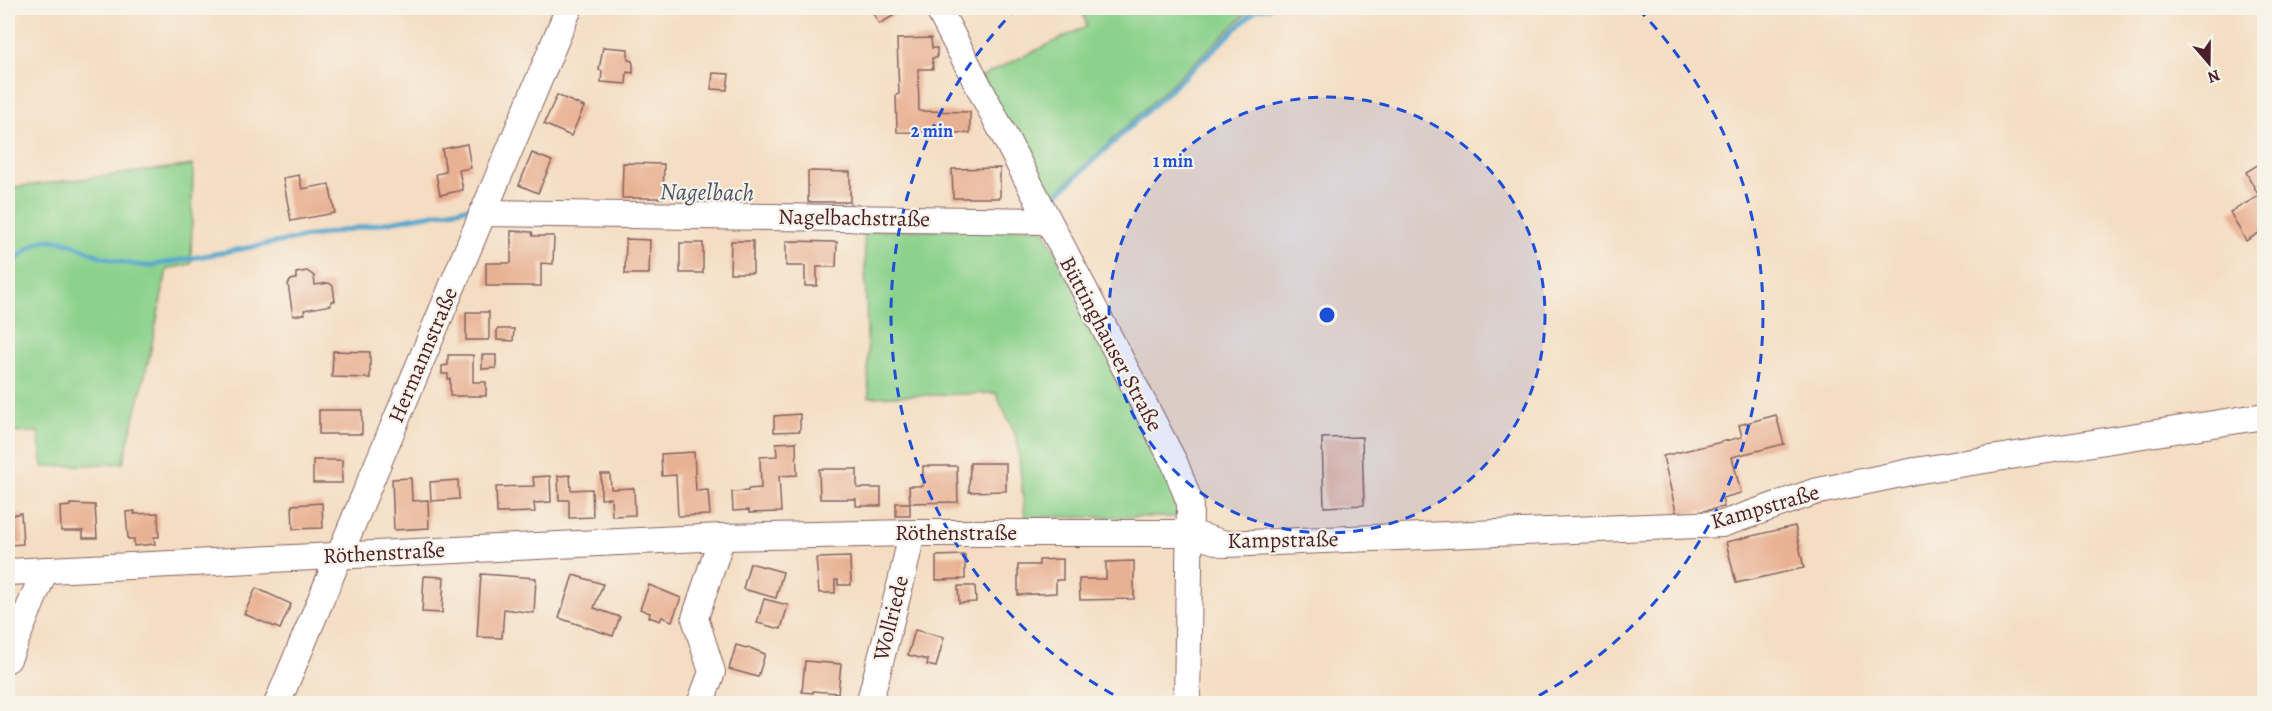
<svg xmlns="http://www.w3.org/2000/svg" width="2272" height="711" font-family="Alegreya,serif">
<rect width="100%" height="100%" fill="#f7f3e8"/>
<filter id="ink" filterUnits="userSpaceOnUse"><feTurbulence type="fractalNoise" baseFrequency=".0167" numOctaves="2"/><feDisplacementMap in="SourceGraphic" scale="12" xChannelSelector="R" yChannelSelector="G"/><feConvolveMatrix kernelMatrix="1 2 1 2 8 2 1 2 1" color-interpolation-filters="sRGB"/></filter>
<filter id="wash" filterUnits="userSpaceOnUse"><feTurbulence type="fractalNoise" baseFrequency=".008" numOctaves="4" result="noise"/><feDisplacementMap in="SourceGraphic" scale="24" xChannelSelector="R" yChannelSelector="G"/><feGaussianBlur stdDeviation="1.35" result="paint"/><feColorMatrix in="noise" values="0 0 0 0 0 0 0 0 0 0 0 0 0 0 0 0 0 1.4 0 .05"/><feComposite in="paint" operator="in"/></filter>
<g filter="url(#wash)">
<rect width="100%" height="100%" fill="#f4ddc2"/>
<g fill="#8cd28c" stroke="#6b785c" stroke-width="1.5">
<path d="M 1081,8 L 1252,8 L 1047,201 L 982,76 L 1087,26 Z"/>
<path d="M 193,165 L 191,264 L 167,269 L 150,354 L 123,463 L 43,467 L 38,432 L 8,433 L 8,188 Z"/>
<path d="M 1043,228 L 1180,488 L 1183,514 L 1174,517 L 1025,517 L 1017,439 L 996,393 L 869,397 L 864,231 Z"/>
</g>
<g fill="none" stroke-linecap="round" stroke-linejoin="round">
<g stroke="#4fa4cb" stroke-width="5">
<path d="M 1050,203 L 1049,202 L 1257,9 L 1269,8"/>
<path d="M 8,268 C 17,259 28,247 40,242 C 62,234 83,251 103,257 C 118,262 132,265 148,266 L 472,207"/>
</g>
</g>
<g id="blocks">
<g fill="#e9b193">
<path d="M 870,8 L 907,8 L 879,24 Z"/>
<path d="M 931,38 L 932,48 L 937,48 L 937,58 L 932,58 L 933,69 L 918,69 L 919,111 L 970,112 L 970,133 L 897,132 L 896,95 L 899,94 L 897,39 Z"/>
<path d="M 603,47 L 628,49 L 628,60 L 632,61 L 633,64 L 633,73 L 627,72 L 626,84 L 601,82 L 602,71 L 599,70 Z"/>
<path d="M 713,73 L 729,74 L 727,90 L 711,89 Z"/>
<path d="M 557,95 L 584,107 L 571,136 L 544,124 Z"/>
<path d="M 467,144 L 471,168 L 459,170 L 463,190 L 440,195 L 436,174 L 446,172 L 442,149 Z"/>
<path d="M 532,153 L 552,161 L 538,193 L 519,185 Z"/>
<path d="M 2264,161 L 2264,230 L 2246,241 L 2230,212 L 2259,196 L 2246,172 Z"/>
<path d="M 623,163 L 664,164 L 663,198 L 622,198 Z"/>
<path d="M 1000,168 L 1000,198 L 953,198 L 952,169 Z"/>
<path d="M 808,171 L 850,172 L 850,202 L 808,202 Z"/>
<path d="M 299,175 L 302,189 L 329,184 L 335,213 L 291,221 L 283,178 Z"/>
<path d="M 511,231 L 532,232 L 533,236 L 554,236 L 553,264 L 541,263 L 541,286 L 486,286 L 486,263 L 511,263 Z"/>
<path d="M 626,239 L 650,240 L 649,274 L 625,274 Z"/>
<path d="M 731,241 L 753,241 L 753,273 L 730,273 Z"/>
<path d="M 786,241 L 837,242 L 836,267 L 817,267 L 817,286 L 805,286 L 805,266 L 786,266 Z"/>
<rect x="680" y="243" width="23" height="30"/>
<path d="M 307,271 L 314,276 L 315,285 L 329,283 L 333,286 L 335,301 L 331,301 L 331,305 L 304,310 L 305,314 L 293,316 L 288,284 L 291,280 L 296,279 L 296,273 Z"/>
<rect x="466" y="312" width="23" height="28"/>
<path d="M 497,329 L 514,329 L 513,341 L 497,340 Z"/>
<path d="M 333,351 L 370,352 L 370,378 L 332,377 Z"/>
<path d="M 448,355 L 473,355 L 473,382 L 486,382 L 486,396 L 450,396 L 450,379 L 448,379 L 448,374 L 442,374 L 442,366 L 448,365 Z"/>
<path d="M 482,355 L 496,355 L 496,368 L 482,369 Z"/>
<rect x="319" y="410" width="43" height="24"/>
<path d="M 800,414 L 800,431 L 774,432 L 774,416 Z"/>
<path d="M 1776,415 L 1784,444 L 1732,457 L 1741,493 L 1722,498 L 1724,507 L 1677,516 L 1663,456 L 1742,437 L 1739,425 Z"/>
<path d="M 1362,437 L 1364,505 L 1324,507 L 1322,438 Z"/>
<path d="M 796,442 L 797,475 L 779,476 L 781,512 L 749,513 L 749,510 L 733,511 L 732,492 L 748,491 L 748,489 L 761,488 L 760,457 L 777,456 L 776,443 Z"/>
<path d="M 694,452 L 696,491 L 708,490 L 710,515 L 678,516 L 676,475 L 662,476 L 661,454 Z"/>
<rect x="313" y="460" width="29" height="23"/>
<path d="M 970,463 L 1006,463 L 1006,491 L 969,492 Z"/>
<path d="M 923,466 L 957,466 L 958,502 L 910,503 L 910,516 L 896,516 L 896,503 L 910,503 L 909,486 L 923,486 Z"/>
<path d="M 819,469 L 857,469 L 857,488 L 881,488 L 881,506 L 856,506 L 856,499 L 820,499 Z"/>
<path d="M 601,474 L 610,474 L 611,489 L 634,488 L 635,515 L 612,516 L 611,498 L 601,499 Z"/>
<path d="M 570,475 L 571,490 L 592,489 L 593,517 L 569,518 L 569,500 L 559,500 L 558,476 Z"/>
<path d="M 550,476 L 551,502 L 534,503 L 535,512 L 497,513 L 496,487 L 534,486 L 533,477 Z"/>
<path d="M 411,478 L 412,501 L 428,500 L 429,528 L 394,530 L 392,479 Z"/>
<path d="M 458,480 L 459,499 L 431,501 L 430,482 Z"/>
<path d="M 322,503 L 323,528 L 293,529 L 292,505 Z"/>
<path d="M 70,504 L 95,505 L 97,538 L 83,538 L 83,531 L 61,531 L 60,507 L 70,506 Z"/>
<path d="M 135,511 L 134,514 L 158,513 L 159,537 L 154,537 L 155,544 L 134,546 L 134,539 L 128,539 L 126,512 Z"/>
<path d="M 21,513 L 23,544 L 8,545 L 8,516 Z"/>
<path d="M 1795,526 L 1804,568 L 1736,583 L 1726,542 Z"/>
<path d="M 965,555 L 965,579 L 936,580 L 936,556 Z"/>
<path d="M 850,557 L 851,585 L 838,585 L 838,580 L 835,580 L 835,593 L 819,593 L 816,558 Z"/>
<path d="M 1063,559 L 1063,580 L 1056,580 L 1056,593 L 1018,595 L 1018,565 L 1039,565 L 1039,560 Z"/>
<path d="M 1134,561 L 1134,599 L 1080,600 L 1079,579 L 1106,579 L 1106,562 Z"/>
<path d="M 750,563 L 783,572 L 776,598 L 743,589 Z"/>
<path d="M 481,574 L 536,578 L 534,613 L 504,609 L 502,638 L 477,637 Z"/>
<path d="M 573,575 L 603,584 L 594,608 L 620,617 L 613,636 L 559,618 Z"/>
<path d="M 424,576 L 444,577 L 442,613 L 422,612 Z"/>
<path d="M 649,585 L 681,598 L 672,621 L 662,617 L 660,621 L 649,617 L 650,613 L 640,609 Z"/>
<path d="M 958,586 L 975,586 L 976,602 L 959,603 Z"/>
<path d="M 256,588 L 291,604 L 280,629 L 244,614 Z"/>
<path d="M 764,599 L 788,605 L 781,629 L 757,623 Z"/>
<path d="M 8,605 L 14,605 L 14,623 L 8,634 Z"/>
<path d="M 915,630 L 944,637 L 936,667 L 927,665 L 928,660 L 908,655 Z"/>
<path d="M 736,645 L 746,648 L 748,647 L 765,654 L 758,677 L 729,669 Z"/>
<path d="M 805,661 L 841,664 L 838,693 L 813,691 L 813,693 L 802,692 Z"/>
</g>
</g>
</g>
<g filter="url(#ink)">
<use href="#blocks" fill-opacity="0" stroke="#866260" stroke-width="1.5"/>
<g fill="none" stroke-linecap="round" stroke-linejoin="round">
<g stroke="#866260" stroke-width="28">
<g id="minor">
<path d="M 938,8 L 1175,464 L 1190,503 L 1187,704"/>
<path d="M 482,213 L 1047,221"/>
<path d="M 8,572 L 722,537 L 912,533 L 1190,533 L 1225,544 L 1722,524 L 1814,492 L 1915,471 L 2264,416"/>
<path d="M 8,659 L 45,570"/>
<path d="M 277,704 L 569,8"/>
<path d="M 700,704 L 712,672 L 695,618 L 722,537"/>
<path d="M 869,704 L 902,578 L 912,533"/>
</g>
</g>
<use href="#minor" stroke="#fff" stroke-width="26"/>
</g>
</g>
<circle cx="1327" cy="315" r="218" fill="#1d4ed8" fill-opacity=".12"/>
<g fill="none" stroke="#1d4ed8" stroke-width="3" stroke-dasharray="10 8">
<circle cx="1327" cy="315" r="218"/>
<path d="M1129 703A436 436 0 0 1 1016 9M1638 9A436 436 0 0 1 1525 703"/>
</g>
<g text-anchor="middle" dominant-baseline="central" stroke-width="4.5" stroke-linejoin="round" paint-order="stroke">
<g font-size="22" fill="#4a1f2b" stroke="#f7f3e8">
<text transform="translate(854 218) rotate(1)">Nagelbachstraße</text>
<text transform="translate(1111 344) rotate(62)">Büttinghauser Straße</text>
<text transform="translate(423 355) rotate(-67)">Hermannstraße</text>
<text transform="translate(1765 507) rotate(-16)">Kampstraße</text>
<text x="956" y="533">Röthenstraße</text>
<text transform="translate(1283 540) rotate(-1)">Kampstraße</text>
<text transform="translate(384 553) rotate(-3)">Röthenstraße</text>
<text transform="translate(891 618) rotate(-76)">Wollriede</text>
</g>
<g font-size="24" font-style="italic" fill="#4c546b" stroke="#f7f3e8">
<text transform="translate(707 192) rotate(1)">Nagelbach</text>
</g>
</g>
<circle cx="1327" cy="315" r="9" fill="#1d4ed8" stroke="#f7f3e8" stroke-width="3"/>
<g font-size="18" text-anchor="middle" font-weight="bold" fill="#1d4ed8" stroke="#f7f3e8" stroke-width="4.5" stroke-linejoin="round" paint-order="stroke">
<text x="932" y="137">2 min</text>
<text x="1173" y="167">1 min</text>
</g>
<rect width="2272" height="711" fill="none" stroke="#f7f3e8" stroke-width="30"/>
<g transform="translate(2209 63) rotate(160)" stroke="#f7f3e8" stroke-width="4.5" paint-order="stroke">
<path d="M0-4.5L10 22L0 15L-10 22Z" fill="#4a1f2b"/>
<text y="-9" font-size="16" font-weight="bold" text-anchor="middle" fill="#4a1f2b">N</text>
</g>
</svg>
